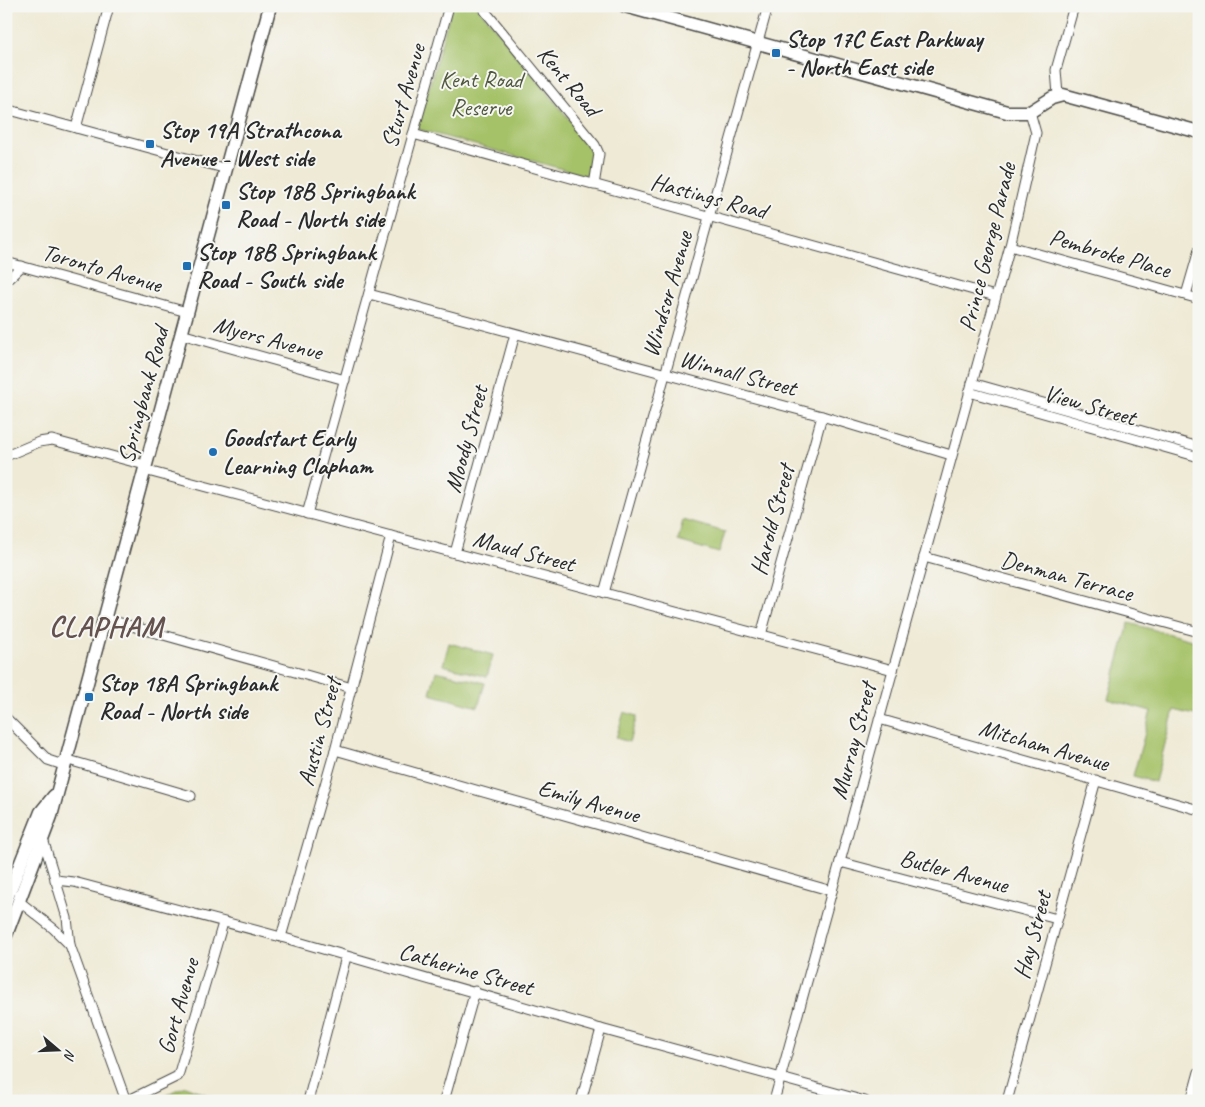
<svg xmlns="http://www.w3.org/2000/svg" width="1205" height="1107" font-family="Caveat,sans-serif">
<rect width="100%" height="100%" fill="#f6f6f2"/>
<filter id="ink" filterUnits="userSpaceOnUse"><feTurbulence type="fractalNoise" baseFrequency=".02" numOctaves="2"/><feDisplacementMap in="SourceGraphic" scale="10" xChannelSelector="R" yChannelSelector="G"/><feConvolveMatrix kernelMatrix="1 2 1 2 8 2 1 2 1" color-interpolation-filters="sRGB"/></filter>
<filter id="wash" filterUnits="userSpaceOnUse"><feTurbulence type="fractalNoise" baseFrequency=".0096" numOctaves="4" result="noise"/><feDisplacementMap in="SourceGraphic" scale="20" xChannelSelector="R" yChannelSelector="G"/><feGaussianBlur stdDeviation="1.12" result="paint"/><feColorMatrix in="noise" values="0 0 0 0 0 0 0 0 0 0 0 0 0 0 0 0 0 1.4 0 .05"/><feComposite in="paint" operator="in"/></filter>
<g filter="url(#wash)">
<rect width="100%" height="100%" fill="#efead5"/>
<g fill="#a6c269" stroke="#68764a">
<path d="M 452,6 L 477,6 L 591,146 L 595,157 L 589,173 L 584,175 L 417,129 Z"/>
<path d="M 683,520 L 725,532 L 719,553 L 678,541 Z"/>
<path d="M 1129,623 L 1199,642 L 1199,716 L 1174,710 L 1155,782 L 1133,776 L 1151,711 L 1108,699 Z"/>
<path d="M 449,643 L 493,655 L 487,677 L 443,665 Z"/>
<path d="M 436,671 L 485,683 L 478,707 L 430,694 Z"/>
<path d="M 624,712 L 637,716 L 629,742 L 616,738 Z"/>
<path d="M 185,1086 L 222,1101 L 155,1101 Z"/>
</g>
</g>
<g filter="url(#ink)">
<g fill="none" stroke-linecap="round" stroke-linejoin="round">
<g stroke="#484844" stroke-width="11">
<g id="street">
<path d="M 485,11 L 595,145 L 599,154 L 594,185"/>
<path d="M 1058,95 L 1056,70 L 1074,6"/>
<path d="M 6,109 L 227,169"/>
<path d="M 76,128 L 109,6"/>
<path d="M 413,134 L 995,296"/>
<path d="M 1010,246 L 1199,299"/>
<path d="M 6,262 L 187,312"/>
<path d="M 6,281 L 22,266"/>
<path d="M 369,294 L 822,416 L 951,455"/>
<path d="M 1186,295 L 1199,250"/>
<path d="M 181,334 L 345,380"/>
<path d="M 972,383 L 1199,447"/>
<path d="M 969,392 L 1199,457"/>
<path d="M 6,456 L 39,442 L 52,440 L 145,465"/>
<path d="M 144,470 L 893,670"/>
<path d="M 307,514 L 449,6"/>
<path d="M 455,553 L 515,334"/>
<path d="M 924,557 L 1199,632"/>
<path d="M 604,593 L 768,6"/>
<path d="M 103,618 L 352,688"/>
<path d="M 761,635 L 822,416"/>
<path d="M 6,718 L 48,760 L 63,765"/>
<path d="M 879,719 L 1199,810"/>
<path d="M 335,750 L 832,891"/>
<path d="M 65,759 L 191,796"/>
<path d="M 43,839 L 67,918 L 70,945 L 126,1101"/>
<path d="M 840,862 L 1057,919"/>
<path d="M 55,880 L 74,882 L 281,937 L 601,1029 L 865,1101"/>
<path d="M 20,902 L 54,929 L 70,945"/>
<path d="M 281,937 L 335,750 L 391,536"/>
<path d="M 127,1101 L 178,1076 L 223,923"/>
<path d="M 308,1101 L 346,957"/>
<path d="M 444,1101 L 475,991"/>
<path d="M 581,1101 L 601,1029"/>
<path d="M 774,1101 L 1010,246 L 1036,133 L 1030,112"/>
<path d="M 1007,1101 L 1096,780"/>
<path d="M 1191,1101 L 1199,1072"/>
</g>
</g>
<g stroke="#484844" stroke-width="15">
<g id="secondary">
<path d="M 625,6 L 1007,112 L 1030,112 L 1052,98 L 1063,95 L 1199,132"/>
<path d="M 6,900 L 41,812 L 54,796"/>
<path d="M 6,935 L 51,816 L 270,6"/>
</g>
</g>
<use href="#street" stroke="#fff" stroke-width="9"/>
<use href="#secondary" stroke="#fff" stroke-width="12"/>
</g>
</g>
<g fill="#1f6fb2" stroke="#f6f6f2" stroke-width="2">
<rect x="771" y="48" width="10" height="10" rx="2.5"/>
<rect x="145" y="139" width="10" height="10" rx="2.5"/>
<rect x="221" y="200" width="10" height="10" rx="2.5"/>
<rect x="182" y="261" width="10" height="10" rx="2.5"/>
<circle cx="213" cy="452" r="5"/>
<rect x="84" y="692" width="10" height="10" rx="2.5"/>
</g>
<g text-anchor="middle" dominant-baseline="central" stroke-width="4" stroke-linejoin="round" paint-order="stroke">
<g font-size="24" font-weight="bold" fill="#2b2b2b" stroke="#f6f6f2" text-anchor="start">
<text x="786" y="39">Stop 17C East Parkway<tspan x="786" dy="28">- North East side</tspan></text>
<text x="160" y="130">Stop 19A Strathcona<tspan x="160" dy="28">Avenue - West side</tspan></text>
<text x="236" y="191">Stop 18B Springbank<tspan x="236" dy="28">Road - North side</tspan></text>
<text x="197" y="252">Stop 18B Springbank<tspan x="197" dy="28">Road - South side</tspan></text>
<text x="223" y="438">Goodstart Early<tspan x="223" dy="28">Learning Clapham</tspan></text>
<text x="99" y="683">Stop 18A Springbank<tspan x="99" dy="28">Road - North side</tspan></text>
</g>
<g font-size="24" fill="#50583e" stroke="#f6f6f2">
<text x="481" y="79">Kent Road<tspan x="481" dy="28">Reserve</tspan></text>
</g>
<g font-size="24" fill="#2b2b2b" stroke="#f6f6f2">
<text transform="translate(569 81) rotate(50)">Kent Road</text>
<text transform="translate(403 96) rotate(-74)">Sturt Avenue</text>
<text transform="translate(709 196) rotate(15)">Hastings Road</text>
<text transform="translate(987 247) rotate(-76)">Prince George Parade</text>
<text transform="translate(1110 253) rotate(16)">Pembroke Place</text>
<text transform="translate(102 268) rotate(16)">Toronto Avenue</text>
<text transform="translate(667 294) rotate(-74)">Windsor Avenue</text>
<text transform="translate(268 338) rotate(15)">Myers Avenue</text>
<text transform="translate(738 373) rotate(15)">Winnall Street</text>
<text transform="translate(143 395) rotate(-75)">Springbank Road</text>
<text transform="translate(1090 405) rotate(16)">View Street</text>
<text transform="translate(466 439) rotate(-75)">Moody Street</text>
<text transform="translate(772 520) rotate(-75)">Harold Street</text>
<text transform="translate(524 551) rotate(15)">Maud Street</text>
<text transform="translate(1067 576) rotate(15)">Denman Terrace</text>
<text transform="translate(319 732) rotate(-75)">Austin Street</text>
<text transform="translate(853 741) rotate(-75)">Murray Street</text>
<text transform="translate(1044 745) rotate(16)">Mitcham Avenue</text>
<text transform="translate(589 801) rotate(16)">Emily Avenue</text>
<text transform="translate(954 871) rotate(15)">Butler Avenue</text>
<text transform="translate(1032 935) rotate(-75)">Hay Street</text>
<text transform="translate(466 969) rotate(16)">Catherine Street</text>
<text transform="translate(178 1006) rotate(-74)">Gort Avenue</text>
</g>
<g font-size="29" font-weight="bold" letter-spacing="1" fill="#64524f" stroke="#f6f6f2">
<text x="106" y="626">CLAPHAM</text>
</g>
</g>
<rect width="1205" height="1107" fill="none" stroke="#f6f6f2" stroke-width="25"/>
<g transform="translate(58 1050) rotate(109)" stroke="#f6f6f2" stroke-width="4" paint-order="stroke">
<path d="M0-4L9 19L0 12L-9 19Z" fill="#2b2b2b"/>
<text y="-8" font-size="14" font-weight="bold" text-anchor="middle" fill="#2b2b2b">N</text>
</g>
</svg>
